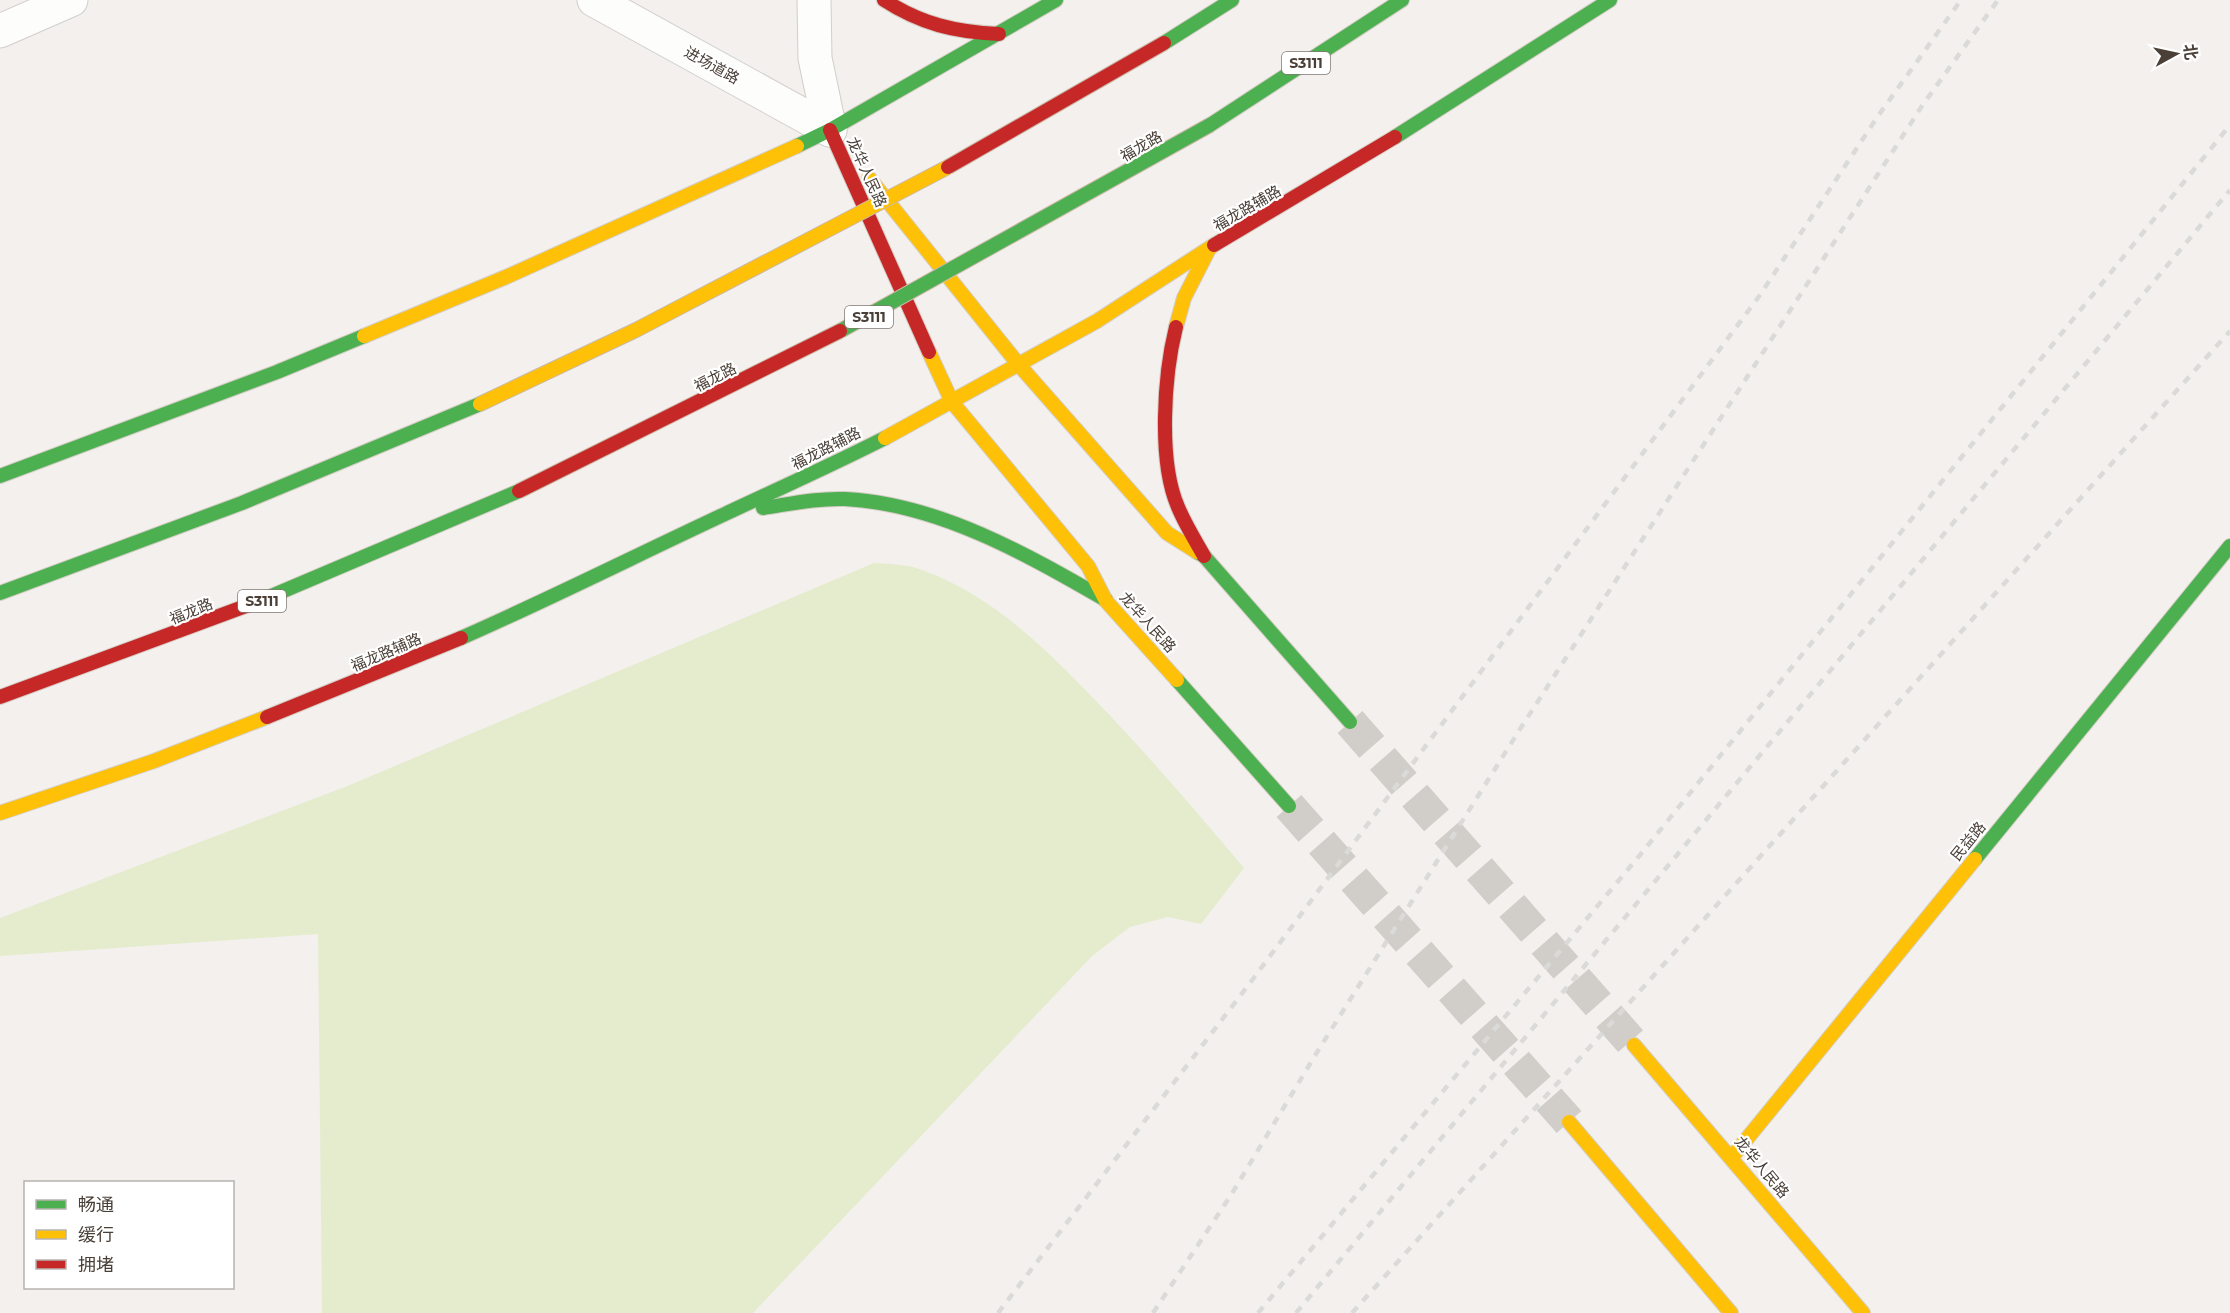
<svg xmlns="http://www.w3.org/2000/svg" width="2230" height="1313" font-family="Montserrat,'Noto Sans SC',sans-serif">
<rect width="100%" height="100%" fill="#f3f0ed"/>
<path fill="#e5ecce" d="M 874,563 C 888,564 905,564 919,569 C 990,593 1045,648 1096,701 C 1148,755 1196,811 1244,868 L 1201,924 L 1168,917 L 1130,927 L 1092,956 L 753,1313 L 322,1313 L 318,934 L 0,956 L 0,918 L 350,785 Z"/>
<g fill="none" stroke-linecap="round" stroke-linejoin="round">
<g stroke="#d1cdc9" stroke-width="33" stroke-dasharray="33 16" stroke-linecap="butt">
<path d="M 1350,722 L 1634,1045"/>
<path d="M 1289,806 L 1569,1122"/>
</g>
<g stroke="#d1cecb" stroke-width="35">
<g id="street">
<path d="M 594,0 L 830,130"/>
<path d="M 814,0 L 815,58 L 830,130"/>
<path d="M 0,31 L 71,0"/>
</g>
</g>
<g stroke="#d4cdc5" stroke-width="16">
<g id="fast">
<path d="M 1164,43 L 1232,0"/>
<path d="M 1210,125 L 1402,0"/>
<path d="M 1395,137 L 1610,0"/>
<path d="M 797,146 L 830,130 L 1056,0"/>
<path d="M 0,476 L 277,372 L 364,336"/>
<path d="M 763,508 C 790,504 817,498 845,499 C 939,504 1026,554 1106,600"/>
<path d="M 1197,552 L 1204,556 L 1350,722"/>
<path d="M 0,593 L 242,503 L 480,404"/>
<path d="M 262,600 L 519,491"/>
<path d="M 461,638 C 550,599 637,555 725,514 C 778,489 832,465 885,438"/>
<path d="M 1177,680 L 1289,806"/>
<path d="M 1975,859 L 2230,546"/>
</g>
</g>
<g stroke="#d4cdc5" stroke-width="16">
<g id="slow">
<path d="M 869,178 L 1019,365 L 1167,533 L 1197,552"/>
<path d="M 1176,327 L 1184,298 L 1209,249"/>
<path d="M 364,336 L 506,277 L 797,146"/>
<path d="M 929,352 L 952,402 L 1088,566 L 1106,601 L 1177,680"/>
<path d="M 885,438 L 1097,321 L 1214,245"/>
<path d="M 0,813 L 154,761 L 267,717"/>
<path d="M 1634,1045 L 1863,1313"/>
<path d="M 1569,1122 L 1731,1313"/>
<path d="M 1732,1157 L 1975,859"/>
</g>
</g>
<g stroke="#d4cdc5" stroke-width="16">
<g id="jam">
<path d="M 884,0 C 921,24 955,32 999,34"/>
<path d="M 830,130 L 929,352"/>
<path d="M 1214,245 L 1395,137"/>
<path d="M 1176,327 C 1164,375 1158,461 1178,507 C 1185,524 1195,540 1204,556"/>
<path d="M 0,697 L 262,600"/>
<path d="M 267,717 L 461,638"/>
</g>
</g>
<use href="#street" stroke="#fdfdfc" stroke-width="33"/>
<use href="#fast" stroke="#4caf50" stroke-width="14"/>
<use href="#slow" stroke="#ffc107" stroke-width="14"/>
<use href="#jam" stroke="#c62828" stroke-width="14"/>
<g stroke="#dadad9" stroke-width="4.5" stroke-dasharray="8 8" stroke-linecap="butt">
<path d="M 998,1313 L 1253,979 L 1760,295 L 1878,116 L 1961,0"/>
<path d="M 1153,1313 L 1231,1195 L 1319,1049 L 1522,726 L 1922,106 L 1998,0"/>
<path d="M 1258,1313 L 1640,855 L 2230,125"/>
<path d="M 1296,1313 L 2230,190"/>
<path d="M 1352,1313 L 2230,331"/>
</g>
<g stroke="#cbb9a8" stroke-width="16" stroke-linecap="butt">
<path id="fast-bridge" d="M 840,331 L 1210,125"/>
</g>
<g stroke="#cbb9a8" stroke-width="16" stroke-linecap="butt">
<path id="slow-bridge" d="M 480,404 L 636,330 L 948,167"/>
</g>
<g stroke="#cbb9a8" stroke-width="16" stroke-linecap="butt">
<g id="jam-bridge">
<path d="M 948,167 L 1164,43"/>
<path d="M 519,491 L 840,331"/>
</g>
</g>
<use href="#fast-bridge" stroke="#4caf50" stroke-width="14"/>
<use href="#slow-bridge" stroke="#ffc107" stroke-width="14"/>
<use href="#jam-bridge" stroke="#c62828" stroke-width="14"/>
</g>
<g text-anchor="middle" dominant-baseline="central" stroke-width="4.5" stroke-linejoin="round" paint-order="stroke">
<g fill="#fff" stroke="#807974" stroke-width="1.5">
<rect x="1282" y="52" width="48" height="22" rx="4.5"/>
<rect x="845" y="306" width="48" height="22" rx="4.5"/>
<rect x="238" y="590" width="48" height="22" rx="4.5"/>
</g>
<g font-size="14" font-weight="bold" fill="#4a4038">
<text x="1306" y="63">S3111</text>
<text x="869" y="317">S3111</text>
<text x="262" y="601">S3111</text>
</g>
<g font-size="15" fill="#4a4038" stroke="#fff">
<text transform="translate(712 65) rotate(29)">进场道路</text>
<text transform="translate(1141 146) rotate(-30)">福龙路</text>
<text transform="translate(867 172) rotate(66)">龙华人民路</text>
<text transform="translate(1247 208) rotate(-30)">福龙路辅路</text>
<text transform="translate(715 377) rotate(-27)">福龙路</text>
<text transform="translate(826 448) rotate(-27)">福龙路辅路</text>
<text transform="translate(191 611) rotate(-22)">福龙路</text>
<text transform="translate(1148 622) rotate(48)">龙华人民路</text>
<text transform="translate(386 652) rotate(-23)">福龙路辅路</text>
<text transform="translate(1968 841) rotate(-51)">民益路</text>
<text transform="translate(1762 1167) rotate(50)">龙华人民路</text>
</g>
</g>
<rect x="24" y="1181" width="210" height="108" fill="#ffffff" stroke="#b7b3af" stroke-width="1.5"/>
<rect x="36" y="1200" width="30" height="9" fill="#4caf50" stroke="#b7b3af" stroke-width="1.5"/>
<text x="78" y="1211" font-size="18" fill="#4a4038">畅通</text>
<rect x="36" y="1230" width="30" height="9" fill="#ffc107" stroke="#b7b3af" stroke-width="1.5"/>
<text x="78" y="1241" font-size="18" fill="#4a4038">缓行</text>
<rect x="36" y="1260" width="30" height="9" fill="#c62828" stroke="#b7b3af" stroke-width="1.5"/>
<text x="78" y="1271" font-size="18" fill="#4a4038">拥堵</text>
<g transform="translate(2176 54) rotate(82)" stroke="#ffffff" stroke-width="4.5" paint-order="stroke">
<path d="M0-4.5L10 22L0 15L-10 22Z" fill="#4a4038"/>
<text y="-9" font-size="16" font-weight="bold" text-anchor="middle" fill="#4a4038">北</text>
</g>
</svg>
